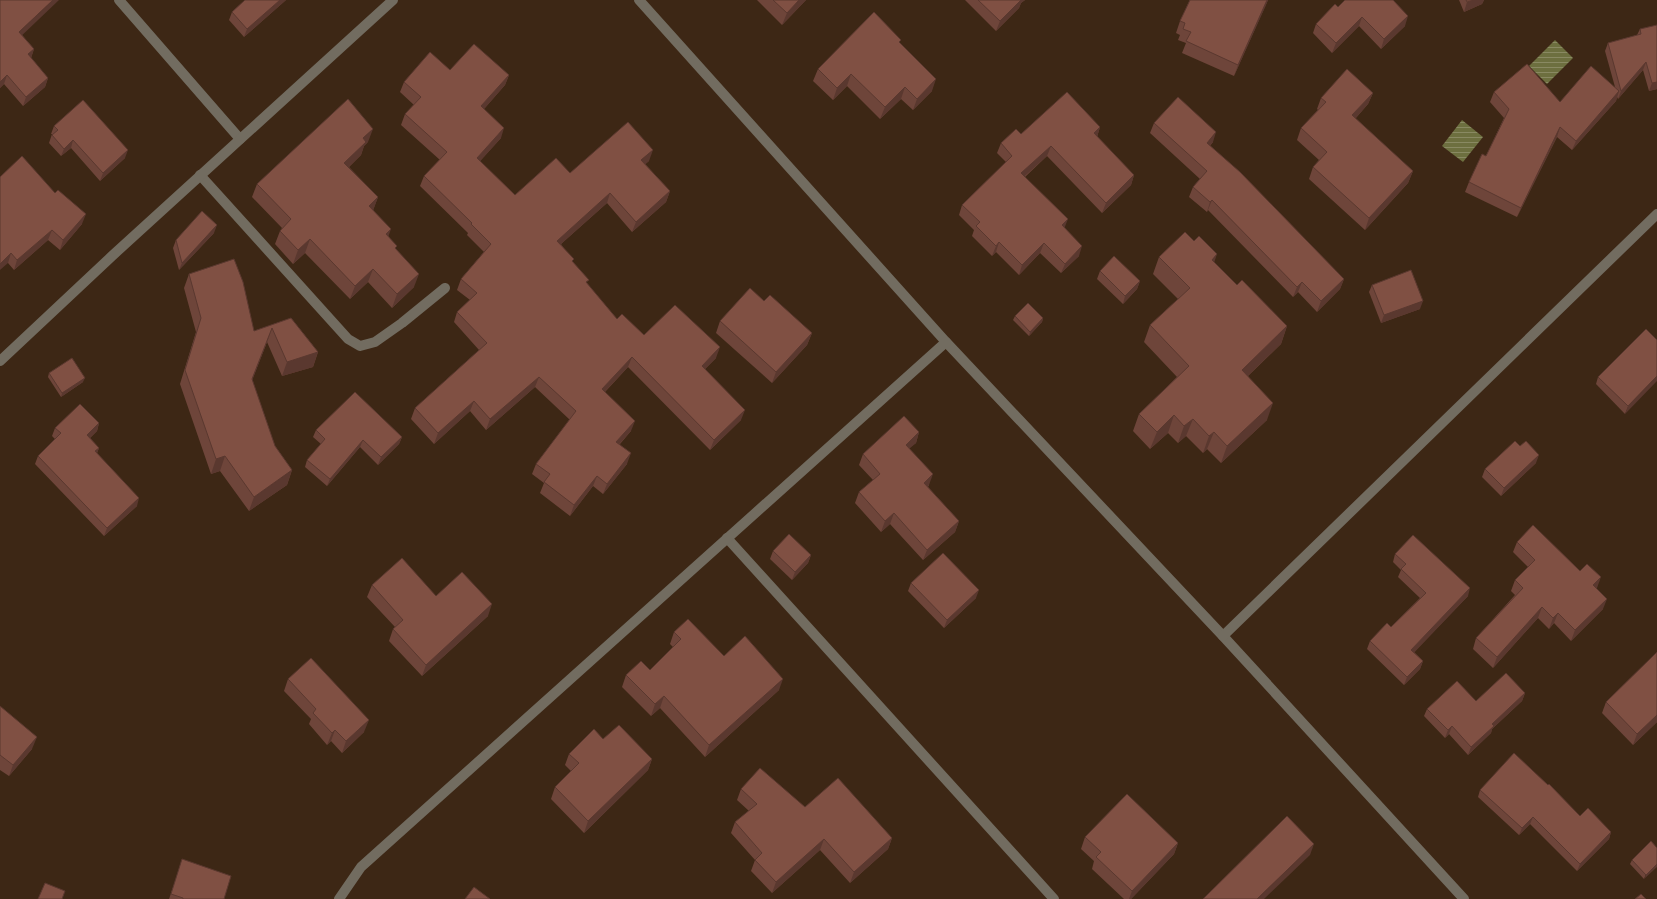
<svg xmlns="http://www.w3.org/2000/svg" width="1657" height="899" font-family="'Crimson Pro',serif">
<defs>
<pattern id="water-rules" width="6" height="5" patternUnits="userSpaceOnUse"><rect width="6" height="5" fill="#6d6f3f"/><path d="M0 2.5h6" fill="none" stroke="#898962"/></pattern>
</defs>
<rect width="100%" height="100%" fill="#3d2715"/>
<g fill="url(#water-rules)">
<path d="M 1555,40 L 1573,58 L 1547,84 L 1529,66 Z"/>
<path d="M 1462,120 L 1483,137 L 1463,162 L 1442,146 Z"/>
</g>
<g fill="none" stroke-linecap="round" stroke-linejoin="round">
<g stroke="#726c60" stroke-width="10">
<path d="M 119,0 L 240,139"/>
<path d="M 639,0 L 946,342 L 1223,636 L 1464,899"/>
<path d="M 200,175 L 348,339 L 360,346 L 375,342 L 402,323 L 445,288"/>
<path d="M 0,361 L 112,256 L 393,0"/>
<path d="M 727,538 L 1054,899"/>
<path d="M 1223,636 L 1657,214"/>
<path d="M 339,899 L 361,867 L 946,342"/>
</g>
</g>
<g fill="#6e453a">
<path d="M 0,0 L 22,35 L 34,49 L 31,58 L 48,78 L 45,87 L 23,106 L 4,84 L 0,88 Z"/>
<path d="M 245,0 L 286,0 L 244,37 L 229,20 L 232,12 Z"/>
<path d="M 757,0 L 806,0 L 782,25 Z"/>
<path d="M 965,0 L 1025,0 L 1021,3 L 1019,8 L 996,31 Z"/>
<path d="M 1190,0 L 1268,0 L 1234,76 L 1182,53 L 1186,43 L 1178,40 L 1180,35 L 1176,33 L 1180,21 Z"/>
<path d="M 1459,0 L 1484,0 L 1482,4 L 1464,12 Z"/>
<path d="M 1338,7 L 1405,26 L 1381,49 L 1359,26 L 1332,53 L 1313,33 L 1316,24 Z"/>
<path d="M 1640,29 L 1657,89 L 1649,91 L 1643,70 L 1618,99 L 1617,97 L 1616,101 L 1572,150 L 1557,137 L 1517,217 L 1465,192 L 1469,182 L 1486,156 L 1504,118 L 1490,102 L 1494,92 L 1560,102 L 1615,87 L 1605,51 L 1608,43 L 1637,35 Z"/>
<path d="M 900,43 L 932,91 L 913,110 L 901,99 L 880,119 L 847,86 L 833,100 L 813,81 L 818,69 Z"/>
<path d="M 450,70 L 509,75 L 505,85 L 484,109 L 501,138 L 480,161 L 515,195 L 570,173 L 649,161 L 645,164 L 670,191 L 666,202 L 632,232 L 607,203 L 561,244 L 573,262 L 587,284 L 617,319 L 644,335 L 716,358 L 705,369 L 741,420 L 710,450 L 628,367 L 605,392 L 631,431 L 620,444 L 627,464 L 603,494 L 593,486 L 570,516 L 540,493 L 544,483 L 532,474 L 536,464 L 570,420 L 535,387 L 486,430 L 470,411 L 434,444 L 411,419 L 415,408 L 479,350 L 454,322 L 457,312 L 470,300 L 457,290 L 461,279 L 484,252 L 467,235 L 468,233 L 420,186 L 424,176 L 440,160 L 401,125 L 405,114 L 414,105 L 400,92 L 404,82 Z"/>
<path d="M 1373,93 L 1368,104 L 1355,119 L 1413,171 L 1408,183 L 1365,230 L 1309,179 L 1313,167 L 1319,160 L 1297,140 L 1301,128 L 1318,110 L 1317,109 L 1321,98 Z"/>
<path d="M 1154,123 L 1213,142 L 1210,146 L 1344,279 L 1340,289 L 1317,312 L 1298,292 L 1293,297 L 1208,210 L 1207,212 L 1189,197 L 1193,187 L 1200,179 L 1150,133 Z"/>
<path d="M 54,126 L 125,158 L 100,181 L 71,148 L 61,156 L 49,143 L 52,134 L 51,134 Z"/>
<path d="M 1100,127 L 1097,137 L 1134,175 L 1131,185 L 1102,213 L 1047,156 L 1025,177 L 1064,228 L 1079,256 L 1061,273 L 1040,253 L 1019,275 L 996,252 L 992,256 L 972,236 L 974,230 L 959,215 L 962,205 L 1006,162 L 997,153 L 1001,143 L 1021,134 Z"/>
<path d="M 368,142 L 364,146 L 361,155 L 349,167 L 378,197 L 373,210 L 396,249 L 414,287 L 392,308 L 368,282 L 350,299 L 305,253 L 293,264 L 275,244 L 280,231 L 282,228 L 252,197 L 257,184 Z"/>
<path d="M 0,177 L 82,224 L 60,250 L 48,240 L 14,270 L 8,263 Z"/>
<path d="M 214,233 L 179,270 L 173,248 L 176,240 Z"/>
<path d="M 1159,257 L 1214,262 L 1237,285 L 1287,326 L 1281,344 L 1248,376 L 1267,420 L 1221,463 L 1207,449 L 1203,453 L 1186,436 L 1178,443 L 1168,433 L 1150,449 L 1133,431 L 1139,414 L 1177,377 L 1144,342 L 1150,325 L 1178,299 L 1153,274 Z"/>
<path d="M 1100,271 L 1140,281 L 1137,289 L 1123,304 L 1097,279 Z"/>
<path d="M 189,274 L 254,331 L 291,318 L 318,352 L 313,367 L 282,376 L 267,342 L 252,380 L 275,446 L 292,470 L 287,485 L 249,511 L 220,471 L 211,474 L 180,384 L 196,332 L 184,288 Z"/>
<path d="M 1372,285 L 1420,309 L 1381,323 L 1369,292 Z"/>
<path d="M 764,301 L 812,333 L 807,345 L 772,383 L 716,333 L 720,321 Z"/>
<path d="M 1015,316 L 1043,318 L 1042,322 L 1029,336 L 1013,320 Z"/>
<path d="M 1657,340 L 1625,414 L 1596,384 L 1598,377 Z"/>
<path d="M 49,373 L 83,382 L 61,397 L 48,377 Z"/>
<path d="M 99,423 L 97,431 L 90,438 L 99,448 L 97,453 L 137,506 L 104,536 L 35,464 L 38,456 L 55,439 L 52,436 L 55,428 Z"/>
<path d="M 316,430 L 402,437 L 399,444 L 378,465 L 360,447 L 327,486 L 305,467 L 307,460 L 321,444 L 313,437 Z"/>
<path d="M 919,432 L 916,443 L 909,448 L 929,485 L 928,487 L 959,521 L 955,532 L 923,560 L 890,524 L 881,532 L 855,503 L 859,492 L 873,480 L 859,465 L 863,454 Z"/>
<path d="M 1536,463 L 1501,496 L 1482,477 L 1485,469 Z"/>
<path d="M 1517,542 L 1596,588 L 1603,609 L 1571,641 L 1554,623 L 1549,629 L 1538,618 L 1493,668 L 1473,649 L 1476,638 L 1515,595 L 1511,591 L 1515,580 L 1528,567 L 1513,552 Z"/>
<path d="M 773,551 L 811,555 L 808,563 L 792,580 L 770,559 Z"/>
<path d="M 1395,554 L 1468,596 L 1414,652 L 1423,661 L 1420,669 L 1404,685 L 1367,649 L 1370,641 L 1391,627 L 1420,598 L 1398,577 L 1401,570 L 1393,562 Z"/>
<path d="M 911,583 L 976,598 L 944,628 L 908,591 Z"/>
<path d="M 372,585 L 436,596 L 488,616 L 422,676 L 389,641 L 393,629 L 395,627 L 367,597 Z"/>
<path d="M 674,632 L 724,656 L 779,690 L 705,757 L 660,708 L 651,716 L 622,687 L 626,675 L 650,670 L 673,647 L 670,644 Z"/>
<path d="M 288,679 L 364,732 L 342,753 L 331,741 L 327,745 L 309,724 L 311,719 L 284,691 Z"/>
<path d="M 1525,693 L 1522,701 L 1492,729 L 1491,733 L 1468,755 L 1449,734 L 1445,738 L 1424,716 L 1427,709 Z"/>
<path d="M 1606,702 L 1657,722 L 1633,745 L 1602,713 Z"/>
<path d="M 0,706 L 32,749 L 9,776 L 0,770 Z"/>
<path d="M 569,754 L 652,759 L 648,770 L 584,833 L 551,799 L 555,787 L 571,771 L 565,765 Z"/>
<path d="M 741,789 L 805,807 L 892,838 L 888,849 L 850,883 L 820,850 L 772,893 L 751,871 L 755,860 L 731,833 L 735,822 L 749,811 L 737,800 Z"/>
<path d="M 1480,790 L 1580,816 L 1611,832 L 1609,839 L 1577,871 L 1530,824 L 1519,835 L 1478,797 Z"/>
<path d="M 1085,837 L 1178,843 L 1174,854 L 1131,899 L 1124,899 L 1092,869 L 1094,861 L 1081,849 Z"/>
<path d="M 1657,848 L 1644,879 L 1630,864 L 1632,860 Z"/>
<path d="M 180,867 L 224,899 L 169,899 Z"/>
</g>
<g fill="#5a382f">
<path d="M 53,0 L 59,0 L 16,41 L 19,32 Z"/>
<path d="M 280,0 L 286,0 L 244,37 L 247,29 Z"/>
<path d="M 799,0 L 806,0 L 782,25 L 787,13 Z"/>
<path d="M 1020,0 L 1025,0 L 1021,3 L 1019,8 L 996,31 L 1000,21 Z"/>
<path d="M 1267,0 L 1268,0 L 1266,5 L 1234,76 L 1238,65 Z"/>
<path d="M 1474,0 L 1484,0 L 1482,4 L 1464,12 L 1467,2 Z"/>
<path d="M 1408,16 L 1405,26 L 1381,49 L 1384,39 Z"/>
<path d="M 1362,17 L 1359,26 L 1332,53 L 1336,43 Z"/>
<path d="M 34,49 L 31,58 L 28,54 Z"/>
<path d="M 1646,62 L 1643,70 L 1618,99 L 1621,91 Z"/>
<path d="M 851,74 L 847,86 L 833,100 L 837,88 Z"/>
<path d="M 7,75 L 4,84 L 0,88 L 0,82 Z"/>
<path d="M 509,75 L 505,85 L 477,117 L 481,106 Z"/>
<path d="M 48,78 L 45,87 L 23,106 L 26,97 Z"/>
<path d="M 936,79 L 932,91 L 913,110 L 917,99 Z"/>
<path d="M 1657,82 L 1657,89 L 1649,91 L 1652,83 Z"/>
<path d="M 905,87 L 901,99 L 880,119 L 885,107 Z"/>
<path d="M 1619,91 L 1616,101 L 1572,150 L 1576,141 Z"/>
<path d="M 1373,93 L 1368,104 L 1348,127 L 1352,115 Z"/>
<path d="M 1100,127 L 1097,137 L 1094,133 Z"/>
<path d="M 1560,127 L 1557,137 L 1517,217 L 1521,208 Z"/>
<path d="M 504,128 L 501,138 L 473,169 L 477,158 Z"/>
<path d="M 373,129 L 368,142 L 364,146 L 361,155 L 339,176 L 344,163 L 363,138 Z"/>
<path d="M 1216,132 L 1213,142 L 1203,153 L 1207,143 Z"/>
<path d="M 73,140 L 71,148 L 61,156 L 64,149 Z"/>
<path d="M 1051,146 L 1047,156 L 1017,183 L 1021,173 Z"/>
<path d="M 128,150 L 125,158 L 100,181 L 103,173 Z"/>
<path d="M 653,150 L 649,161 L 638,171 L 641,160 Z"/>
<path d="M 1413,171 L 1408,183 L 1365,230 L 1369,218 Z"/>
<path d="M 1134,175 L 1131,185 L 1102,213 L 1106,203 Z"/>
<path d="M 670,191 L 666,202 L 632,232 L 636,222 Z"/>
<path d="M 610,193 L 607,203 L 553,251 L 557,241 Z"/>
<path d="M 378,197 L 373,211 L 369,206 Z"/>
<path d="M 1212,200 L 1208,210 L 1207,212 L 1210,202 Z"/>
<path d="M 86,214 L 82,224 L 60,250 L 63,240 Z"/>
<path d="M 1068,219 L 1064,229 L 1062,225 Z"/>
<path d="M 217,225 L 214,233 L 179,270 L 182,263 Z"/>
<path d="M 391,229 L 386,243 L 386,234 Z"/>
<path d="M 52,230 L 48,240 L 14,270 L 17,260 Z"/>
<path d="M 310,239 L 305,253 L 293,264 L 298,250 Z"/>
<path d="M 999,242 L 996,252 L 992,256 L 996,246 Z"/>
<path d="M 1044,243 L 1040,253 L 1019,275 L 1022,265 Z"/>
<path d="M 1082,246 L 1079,256 L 1061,273 L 1065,264 Z"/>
<path d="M 11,253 L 8,263 L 0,270 L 0,264 Z"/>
<path d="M 1217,254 L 1211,272 L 1212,260 Z"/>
<path d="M 373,269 L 368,282 L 350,299 L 355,286 Z"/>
<path d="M 419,274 L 414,287 L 392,308 L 397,294 Z"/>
<path d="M 1344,279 L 1340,289 L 1317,312 L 1321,301 Z"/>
<path d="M 1140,281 L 1137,289 L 1123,304 L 1125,296 Z"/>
<path d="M 1302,282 L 1298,292 L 1293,297 L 1297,287 Z"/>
<path d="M 1423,301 L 1420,309 L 1381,323 L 1384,315 Z"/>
<path d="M 1043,318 L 1042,322 L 1029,336 L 1030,332 Z"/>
<path d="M 1287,326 L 1281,344 L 1236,387 L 1242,370 Z"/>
<path d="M 272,328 L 267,342 L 247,394 L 252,379 Z"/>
<path d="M 812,333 L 807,345 L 772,383 L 776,372 Z"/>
<path d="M 720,347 L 716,358 L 698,376 L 702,366 Z"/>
<path d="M 318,352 L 313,367 L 282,376 L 287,362 Z"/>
<path d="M 632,357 L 628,367 L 598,399 L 602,389 Z"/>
<path d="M 1657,376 L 1657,381 L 1625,414 L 1628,406 Z"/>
<path d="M 539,377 L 535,387 L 486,430 L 490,419 Z"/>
<path d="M 85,378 L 83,382 L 61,397 L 62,393 Z"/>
<path d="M 474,401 L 470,411 L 434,444 L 438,433 Z"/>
<path d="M 1273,403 L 1267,420 L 1221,463 L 1227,446 Z"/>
<path d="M 745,410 L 741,420 L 710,450 L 714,440 Z"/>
<path d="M 1174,415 L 1168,433 L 1150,449 L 1157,432 Z"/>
<path d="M 1193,419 L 1186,436 L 1178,443 L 1184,426 Z"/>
<path d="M 635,421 L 631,431 L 612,452 L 616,442 Z"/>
<path d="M 99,423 L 97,431 L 84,443 L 87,435 Z"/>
<path d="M 919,432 L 916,443 L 902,455 L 906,445 Z"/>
<path d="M 1214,432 L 1207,449 L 1203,453 L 1209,436 Z"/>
<path d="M 402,437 L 399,444 L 378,465 L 381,457 Z"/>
<path d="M 363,440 L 360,447 L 327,486 L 330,479 Z"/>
<path d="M 99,448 L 96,456 L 95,451 Z"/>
<path d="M 631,453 L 627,464 L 603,494 L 607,484 Z"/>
<path d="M 1539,455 L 1536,463 L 1501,496 L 1504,488 Z"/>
<path d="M 225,456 L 220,471 L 211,474 L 216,459 Z"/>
<path d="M 292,470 L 287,485 L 249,511 L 254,497 Z"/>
<path d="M 933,474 L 929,485 L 920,493 L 924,483 Z"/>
<path d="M 597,476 L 593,486 L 570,516 L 574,505 Z"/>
<path d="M 139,498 L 137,506 L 104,536 L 107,528 Z"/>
<path d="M 894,513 L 890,524 L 881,532 L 885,521 Z"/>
<path d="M 959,521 L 955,532 L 923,560 L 927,550 Z"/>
<path d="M 811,555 L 808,563 L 792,580 L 795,572 Z"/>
<path d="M 1601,577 L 1597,588 L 1589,595 L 1593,585 Z"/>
<path d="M 1470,588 L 1468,596 L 1409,658 L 1411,650 Z"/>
<path d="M 979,590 L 976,598 L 944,628 L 947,620 Z"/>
<path d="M 1607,599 L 1603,609 L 1571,641 L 1575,630 Z"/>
<path d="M 492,604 L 488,616 L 422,676 L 426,665 Z"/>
<path d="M 1542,607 L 1538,618 L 1493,668 L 1497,657 Z"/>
<path d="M 1558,613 L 1554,623 L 1549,629 L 1553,618 Z"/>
<path d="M 1423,661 L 1420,669 L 1404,685 L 1407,677 Z"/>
<path d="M 783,679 L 779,690 L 705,757 L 709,745 Z"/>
<path d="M 1525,693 L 1522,701 L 1492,729 L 1491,733 L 1468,755 L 1471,747 L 1492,724 Z"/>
<path d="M 664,696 L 660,708 L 651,716 L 655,704 Z"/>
<path d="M 1657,715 L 1657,722 L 1633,745 L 1637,734 Z"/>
<path d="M 369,720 L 364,732 L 342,753 L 346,741 Z"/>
<path d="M 1452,726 L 1449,734 L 1445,738 L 1448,730 Z"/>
<path d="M 335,730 L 331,741 L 327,745 L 332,733 Z"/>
<path d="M 37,737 L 32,749 L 9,776 L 13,765 Z"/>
<path d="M 652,759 L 648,770 L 584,833 L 588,821 Z"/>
<path d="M 1533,817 L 1530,824 L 1519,835 L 1522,828 Z"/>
<path d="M 1611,832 L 1609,839 L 1577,871 L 1580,864 Z"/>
<path d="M 892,838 L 888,849 L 850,883 L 854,872 Z"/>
<path d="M 824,839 L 820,850 L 772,893 L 776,882 Z"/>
<path d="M 1178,843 L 1174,854 L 1131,899 L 1129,899 L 1132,891 Z"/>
<path d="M 1314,844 L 1310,855 L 1264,899 L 1257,899 Z"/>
<path d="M 1657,864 L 1657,867 L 1644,879 L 1646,875 Z"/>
</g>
<g fill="#805043" stroke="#5a382f">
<path d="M 0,0 L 53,0 L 19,32 L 34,49 L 28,54 L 48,78 L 26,97 L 7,75 L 0,82 Z"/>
<path d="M 245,0 L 280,0 L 247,29 L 232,12 Z"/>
<path d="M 773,0 L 799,0 L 787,13 Z"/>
<path d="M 978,0 L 1021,0 L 1000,21 Z"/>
<path d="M 1190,0 L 1267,0 L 1238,65 L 1186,41 L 1191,32 L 1183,29 L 1185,23 L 1180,21 Z"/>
<path d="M 1345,0 L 1393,0 L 1408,16 L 1384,39 L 1362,17 L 1336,43 L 1316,24 L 1335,4 L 1338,7 Z"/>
<path d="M 1466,0 L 1474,0 L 1467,2 Z"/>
<path d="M 874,12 L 901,40 L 899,42 L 936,79 L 917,99 L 905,87 L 885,107 L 851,74 L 837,88 L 818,69 Z"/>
<path d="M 1657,25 L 1657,82 L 1652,83 L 1646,62 L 1621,91 L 1608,43 L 1641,34 L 1640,29 Z"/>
<path d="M 474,44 L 509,75 L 481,106 L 504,128 L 477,158 L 515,195 L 556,158 L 570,173 L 628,122 L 653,150 L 641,160 L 670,191 L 636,222 L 610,193 L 557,241 L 574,259 L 572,261 L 589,280 L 586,282 L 617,319 L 622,314 L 644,335 L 675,305 L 720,347 L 702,366 L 745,410 L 714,440 L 632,357 L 602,389 L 635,421 L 616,442 L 631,453 L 607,484 L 597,476 L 574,505 L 544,482 L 550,474 L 536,464 L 576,411 L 539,377 L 490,419 L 474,401 L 438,433 L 415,408 L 487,343 L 457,312 L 477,293 L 461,279 L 491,244 L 471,224 L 472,223 L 424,176 L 447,152 L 405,114 L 421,97 L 404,82 L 430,52 L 450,70 Z"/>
<path d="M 1527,64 L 1560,102 L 1591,66 L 1619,91 L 1576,141 L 1560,127 L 1521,208 L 1469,182 L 1482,154 L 1486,156 L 1509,109 L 1494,92 Z"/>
<path d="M 1347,69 L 1373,93 L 1352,115 L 1413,171 L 1369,218 L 1313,167 L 1327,152 L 1301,128 L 1326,102 L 1321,98 Z"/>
<path d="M 1067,92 L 1100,127 L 1094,133 L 1134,175 L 1106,203 L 1051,146 L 1021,173 L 1068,219 L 1062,225 L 1082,246 L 1065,264 L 1044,243 L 1022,265 L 999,242 L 996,246 L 976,226 L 980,222 L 962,205 L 1012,156 L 1001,143 L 1016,129 L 1021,134 Z"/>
<path d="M 1178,97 L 1216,132 L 1207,143 L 1240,172 L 1344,279 L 1321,301 L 1302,282 L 1297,287 L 1212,200 L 1210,202 L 1193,187 L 1207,171 L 1154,123 Z"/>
<path d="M 348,99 L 373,129 L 363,138 L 366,142 L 344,163 L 378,197 L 369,206 L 391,229 L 386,234 L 397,246 L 395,248 L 419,274 L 397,294 L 373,269 L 355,286 L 310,239 L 298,250 L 280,231 L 291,219 L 257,184 Z"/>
<path d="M 83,100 L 128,150 L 103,173 L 73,140 L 64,149 L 52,135 L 58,130 L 54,126 Z"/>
<path d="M 22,156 L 55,193 L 58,190 L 86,214 L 63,240 L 52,230 L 17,260 L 11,253 L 0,264 L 0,177 Z"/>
<path d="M 202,211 L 217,225 L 182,263 L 176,240 Z"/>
<path d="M 1185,232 L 1194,241 L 1199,236 L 1217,254 L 1212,260 L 1237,285 L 1242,280 L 1287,326 L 1242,370 L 1273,403 L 1227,446 L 1214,432 L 1209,436 L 1193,419 L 1184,426 L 1174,415 L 1157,432 L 1139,414 L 1189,366 L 1150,325 L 1190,288 L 1159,257 Z"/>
<path d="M 1114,256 L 1140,281 L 1125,296 L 1100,271 Z"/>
<path d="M 234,259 L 243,282 L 254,331 L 291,318 L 318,352 L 287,362 L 272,328 L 252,379 L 275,446 L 292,470 L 254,497 L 225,456 L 216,459 L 185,370 L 201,318 L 189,274 Z"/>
<path d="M 1411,270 L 1423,301 L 1384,315 L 1372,285 Z"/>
<path d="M 750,288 L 764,301 L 770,295 L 812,333 L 776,372 L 720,321 Z"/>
<path d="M 1028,303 L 1043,318 L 1030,332 L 1015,316 Z"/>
<path d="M 1646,329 L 1657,340 L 1657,376 L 1628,406 L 1598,377 Z"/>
<path d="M 72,358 L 85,378 L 62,393 L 49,373 Z"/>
<path d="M 355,392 L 402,437 L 381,457 L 363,440 L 330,479 L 307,460 L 325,439 L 316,430 Z"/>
<path d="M 80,404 L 99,423 L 87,435 L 99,448 L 95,451 L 139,498 L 107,528 L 38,456 L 61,433 L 55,428 Z"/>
<path d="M 904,416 L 919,432 L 906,445 L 933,474 L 924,483 L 959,521 L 927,550 L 894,513 L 885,521 L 859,492 L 880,474 L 863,454 Z"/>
<path d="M 1515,441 L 1520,446 L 1526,441 L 1539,455 L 1504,488 L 1485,469 Z"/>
<path d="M 1533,525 L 1580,571 L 1587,564 L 1601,577 L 1593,585 L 1607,599 L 1575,630 L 1558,613 L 1553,618 L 1542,607 L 1497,657 L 1476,638 L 1523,588 L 1515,580 L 1535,560 L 1517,542 Z"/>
<path d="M 789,534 L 811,555 L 795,572 L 773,551 Z"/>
<path d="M 1413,535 L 1470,588 L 1411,650 L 1423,661 L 1407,677 L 1370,641 L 1387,623 L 1391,627 L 1426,593 L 1401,569 L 1406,564 L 1395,554 Z"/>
<path d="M 943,553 L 979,590 L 947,620 L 911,583 Z"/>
<path d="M 402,558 L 436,596 L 462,572 L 492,604 L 426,665 L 393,629 L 403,620 L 372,585 Z"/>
<path d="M 688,619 L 724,656 L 745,636 L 783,679 L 709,745 L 664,696 L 655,704 L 626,675 L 641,661 L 650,670 L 681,639 L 674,632 Z"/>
<path d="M 1657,652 L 1657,715 L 1637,734 L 1606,702 Z"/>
<path d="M 311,658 L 369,720 L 346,741 L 335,730 L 332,733 L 313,713 L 316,709 L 288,679 Z"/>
<path d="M 1506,673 L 1525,693 L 1492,724 L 1494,726 L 1471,747 L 1452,726 L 1448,730 L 1427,709 L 1457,681 L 1476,701 Z"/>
<path d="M 0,706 L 37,737 L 13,765 L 0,755 Z"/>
<path d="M 619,725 L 652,759 L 588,821 L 555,787 L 579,763 L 569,754 L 594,729 L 603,739 Z"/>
<path d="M 1514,753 L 1548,785 L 1549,784 L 1580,816 L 1588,808 L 1611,832 L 1580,864 L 1533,817 L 1522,828 L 1480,790 Z"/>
<path d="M 760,768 L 805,807 L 838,778 L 892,838 L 854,872 L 824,839 L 776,882 L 755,860 L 762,853 L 735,822 L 757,804 L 741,789 Z"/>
<path d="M 1127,794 L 1178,843 L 1132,891 L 1096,857 L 1101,852 L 1085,837 Z"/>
<path d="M 1287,816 L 1314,844 L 1257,899 L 1203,899 Z"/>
<path d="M 1651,841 L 1657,848 L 1657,864 L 1646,875 L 1632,860 Z"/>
<path d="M 182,859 L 231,876 L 224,899 L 183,899 L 183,898 L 171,894 Z"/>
<path d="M 45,883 L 65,891 L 62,899 L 38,899 Z"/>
<path d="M 474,887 L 490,899 L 465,899 Z"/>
<path d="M 1641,894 L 1646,899 L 1635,899 Z"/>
</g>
</svg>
